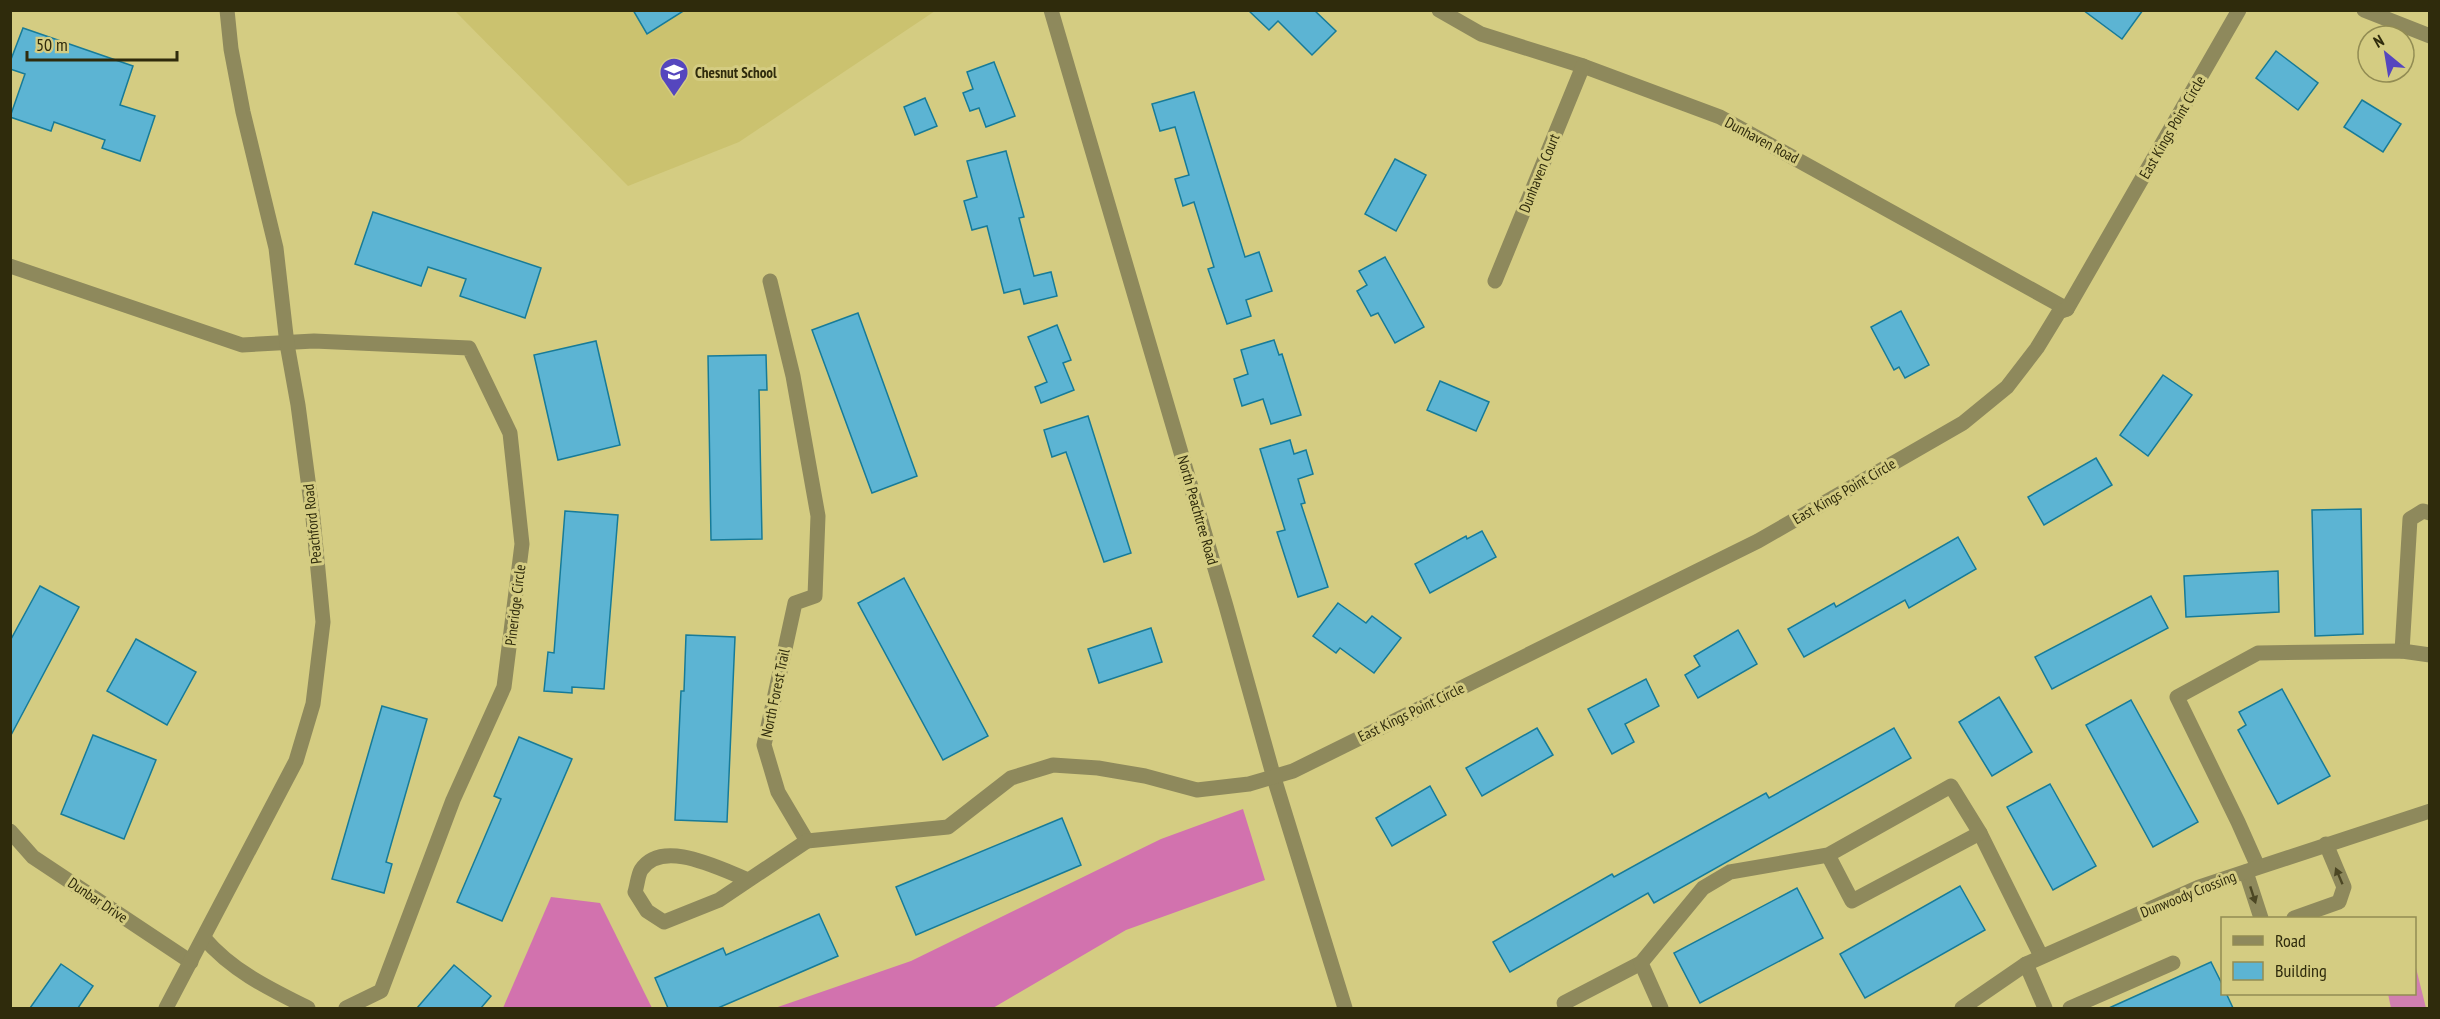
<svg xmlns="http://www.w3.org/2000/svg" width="2440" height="1019" font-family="'PT Sans Narrow',sans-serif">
<rect width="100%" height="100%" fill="#d4cc82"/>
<path fill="#cbc26f" d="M 455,11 L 935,11 L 739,142 L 628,186 Z"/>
<path fill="#d17fb1" d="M 2415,964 L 2426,1008 L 2391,1008 L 2388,994 L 2414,994 Z"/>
<g fill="#d272ae">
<path d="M 1243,809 L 1265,880 L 1126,930 L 993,1008 L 775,1008 L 911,961 L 1161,839 Z"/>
<path d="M 551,897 L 600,903 L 652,1008 L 503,1008 Z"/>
</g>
<g fill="#5cb4d3" stroke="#177b98" stroke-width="1.5">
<path d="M 633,10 L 685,10 L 647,34 Z"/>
<path d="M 1248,10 L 1314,10 L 1336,31 L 1312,55 L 1278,21 L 1269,30 Z"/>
<path d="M 2083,10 L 2143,10 L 2122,39 Z"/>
<path d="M 23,28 L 133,66 L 120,105 L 155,116 L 140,161 L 102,148 L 105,140 L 54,122 L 51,131 L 10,117 L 25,74 L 10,69 L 10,62 Z"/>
<path d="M 2276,51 L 2318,83 L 2298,110 L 2256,78 Z"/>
<path d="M 994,62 L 1015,116 L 986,127 L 979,108 L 970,111 L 963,93 L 973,89 L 967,72 Z"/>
<path d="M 1194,92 L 1245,257 L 1259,252 L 1272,291 L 1246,300 L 1251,316 L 1227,324 L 1208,269 L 1214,267 L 1194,202 L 1183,206 L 1175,179 L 1189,175 L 1175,127 L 1160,131 L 1152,104 Z"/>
<path d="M 925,98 L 937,126 L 915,135 L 904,107 Z"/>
<path d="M 2362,100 L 2401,124 L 2383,152 L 2344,127 Z"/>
<path d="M 1006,151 L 1024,217 L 1019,218 L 1034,276 L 1051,272 L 1057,296 L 1024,304 L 1020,289 L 1004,293 L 987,226 L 972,230 L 964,201 L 977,197 L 967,161 Z"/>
<path d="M 1395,159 L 1426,175 L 1396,231 L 1365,214 Z"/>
<path d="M 373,212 L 541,268 L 525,318 L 460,296 L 466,279 L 428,267 L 421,286 L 355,264 Z"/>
<path d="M 1385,257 L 1424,327 L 1395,343 L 1378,313 L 1371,316 L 1357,291 L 1367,285 L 1359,271 Z"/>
<path d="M 1901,311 L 1929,365 L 1905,378 L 1899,367 L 1894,370 L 1871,327 Z"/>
<path d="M 858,313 L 917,476 L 872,493 L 812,330 Z"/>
<path d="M 1057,325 L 1071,360 L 1063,363 L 1074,390 L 1041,403 L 1035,387 L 1047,382 L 1028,337 Z"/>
<path d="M 1274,340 L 1279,355 L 1282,354 L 1301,415 L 1271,424 L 1263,399 L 1242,406 L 1234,379 L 1248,374 L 1241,350 Z"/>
<path d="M 596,341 L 620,445 L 558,460 L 534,355 Z"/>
<path d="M 766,355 L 767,390 L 759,390 L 762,539 L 711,540 L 708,356 Z"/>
<path d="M 2163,375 L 2192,395 L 2148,456 L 2120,435 Z"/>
<path d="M 1440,381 L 1489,402 L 1476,431 L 1427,410 Z"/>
<path d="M 1088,416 L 1131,553 L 1104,562 L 1066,452 L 1052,457 L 1044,430 Z"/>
<path d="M 1290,440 L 1294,454 L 1306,450 L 1313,474 L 1298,479 L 1305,503 L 1301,504 L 1328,587 L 1298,597 L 1277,532 L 1285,530 L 1260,449 Z"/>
<path d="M 2096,458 L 2112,485 L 2044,525 L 2028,497 Z"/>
<path d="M 2361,509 L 2363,634 L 2315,636 L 2312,510 Z"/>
<path d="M 565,511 L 618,515 L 604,689 L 572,687 L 572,693 L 544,691 L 548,652 L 554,653 Z"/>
<path d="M 1482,531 L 1496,557 L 1430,593 L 1415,564 L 1466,536 L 1467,539 Z"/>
<path d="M 1958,537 L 1976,569 L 1909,608 L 1905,600 L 1804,657 L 1788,629 L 1834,603 L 1836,607 Z"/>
<path d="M 2278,571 L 2279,612 L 2186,617 L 2184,576 Z"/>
<path d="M 904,578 L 988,736 L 943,760 L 858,603 Z"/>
<path d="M 40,586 L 79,607 L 10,737 L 10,641 Z"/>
<path d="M 2151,596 L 2168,628 L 2052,689 L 2035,657 Z"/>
<path d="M 1338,603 L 1366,623 L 1372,616 L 1401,638 L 1374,673 L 1340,648 L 1336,653 L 1313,636 Z"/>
<path d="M 1151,628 L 1162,662 L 1099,683 L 1088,649 Z"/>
<path d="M 1738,630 L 1757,664 L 1698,698 L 1685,675 L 1700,666 L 1694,656 Z"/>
<path d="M 686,635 L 735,637 L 727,822 L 675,820 L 681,691 L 684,691 Z"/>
<path d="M 136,639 L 196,672 L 167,725 L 107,691 Z"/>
<path d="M 1646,679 L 1659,706 L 1625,724 L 1634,742 L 1612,754 L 1588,709 Z"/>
<path d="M 2282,689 L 2330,776 L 2278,804 L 2238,730 L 2246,725 L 2239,712 Z"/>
<path d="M 1999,697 L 2032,752 L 1992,776 L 1959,722 Z"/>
<path d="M 2131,700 L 2198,822 L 2153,847 L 2086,725 Z"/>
<path d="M 382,706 L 427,719 L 386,862 L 392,864 L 384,893 L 332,879 Z"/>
<path d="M 1537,728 L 1553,755 L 1482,796 L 1466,768 Z"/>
<path d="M 1894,728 L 1911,758 L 1654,903 L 1648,893 L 1510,972 L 1493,942 L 1612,874 L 1614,877 L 1766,793 L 1769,798 Z"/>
<path d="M 93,735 L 156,760 L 124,839 L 61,814 Z"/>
<path d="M 519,737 L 572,759 L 502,921 L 457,902 L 501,799 L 494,796 Z"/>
<path d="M 2050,784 L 2096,866 L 2053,890 L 2007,807 Z"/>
<path d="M 1430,786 L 1446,815 L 1392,846 L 1376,818 Z"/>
<path d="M 1062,818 L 1081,865 L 916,935 L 896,887 Z"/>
<path d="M 1960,886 L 1985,930 L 1865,998 L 1840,954 Z"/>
<path d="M 1797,888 L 1823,938 L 1700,1003 L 1674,953 Z"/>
<path d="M 819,914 L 838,956 L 718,1008 L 668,1008 L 655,978 L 723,948 L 726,955 Z"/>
<path d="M 2211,962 L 2223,986 L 2223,993 L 2226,993 L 2233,1008 L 2109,1008 Z"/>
<path d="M 61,964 L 93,986 L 78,1008 L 30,1008 Z"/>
<path d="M 454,965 L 491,996 L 481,1008 L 417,1008 Z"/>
</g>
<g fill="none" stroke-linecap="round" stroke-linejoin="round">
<g stroke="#8e895c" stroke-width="15">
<path d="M 1051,10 L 1226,606 L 1274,778 L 1345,1008"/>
<path d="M 1439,10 L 1481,34 L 1583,66 L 1720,117 L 2067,309"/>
<path d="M 2364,10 L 2430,36"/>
<path d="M 10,266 L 242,345 L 314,341 L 469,348 L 510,433 L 522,544 L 504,687 L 453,800 L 381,991 L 346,1008"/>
<path d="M 770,281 L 793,376 L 818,516 L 815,596 L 795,603 L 764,745 L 778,792 L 807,841 L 948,827 L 1011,778 L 1053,765 L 1098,768 L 1145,776 L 1197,790 L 1249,784 L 1293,771 L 1758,541 L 1963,423 L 2007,387 L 2037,348 L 2059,312 L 2067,309 L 2239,10"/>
<path d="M 1495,281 L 1583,66"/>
<path d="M 2402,651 L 2410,519 L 2423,511 L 2430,513"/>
<path d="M 10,831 L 33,857 L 191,962"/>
<path d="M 1980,833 L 2041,956"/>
<path d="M 2258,867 L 2238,822 L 2177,697 L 2258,653 L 2402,651 L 2430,655"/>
<path d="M 2246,872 L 2261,918"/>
<path d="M 749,880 C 722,870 662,837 641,870 C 638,875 637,886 635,892 L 647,911 L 664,922 L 719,900 L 807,841"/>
<path d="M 2294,918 L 2339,902 L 2344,887 L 2326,844"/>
<path d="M 204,938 C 232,971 270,989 308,1008"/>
<path d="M 2026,964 L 2045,1008"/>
<path d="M 166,1008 L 296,761 L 313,704 L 323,622 L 313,518 L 298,405 L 287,344 L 276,248 L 243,112 L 231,49 L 227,10"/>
<path d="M 1566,1008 L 1564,1003 L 1641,963"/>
<path d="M 1661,1008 L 1641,963 L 1703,888 L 1730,872 L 1828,855 L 1951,786 L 1980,833 L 1852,901 L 1828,855"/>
<path d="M 1962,1008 L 2026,964 L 2199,887 L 2430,811"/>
<path d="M 2070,1008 L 2173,963"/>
</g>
</g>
<defs><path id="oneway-solid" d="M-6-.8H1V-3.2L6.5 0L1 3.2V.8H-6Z" transform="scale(1.5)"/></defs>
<g fill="#4c4724">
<use href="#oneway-solid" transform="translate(2339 876) rotate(-113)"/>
<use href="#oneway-solid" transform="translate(2253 895) rotate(72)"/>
</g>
<defs>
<g id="school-pin" transform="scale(1.5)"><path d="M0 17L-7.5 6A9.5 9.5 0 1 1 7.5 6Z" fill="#5546be" stroke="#d4cc82"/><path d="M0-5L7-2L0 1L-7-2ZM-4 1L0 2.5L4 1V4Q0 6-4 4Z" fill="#fff"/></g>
</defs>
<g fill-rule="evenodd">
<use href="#school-pin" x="674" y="72"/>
</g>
<g text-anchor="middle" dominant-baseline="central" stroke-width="6" stroke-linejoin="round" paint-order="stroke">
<g font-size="15" font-weight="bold" fill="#2f2b0c" stroke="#d4cc82" text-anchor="start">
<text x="695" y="72">Chesnut School</text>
</g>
<g font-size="15" fill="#2f2b0c" stroke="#d4cc82">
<text transform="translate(2172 127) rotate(-60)">East Kings Point Circle</text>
<text transform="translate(1762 140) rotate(28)">Dunhaven Road</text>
<text transform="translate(1539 173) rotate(-68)">Dunhaven Court</text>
<text transform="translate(1844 491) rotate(-30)">East Kings Point Circle</text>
<text transform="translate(1198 510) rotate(74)">North Peachtree Road</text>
<text transform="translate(312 524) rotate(-96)">Peachford Road</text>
<text transform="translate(515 605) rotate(-83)">Pineridge Circle</text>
<text transform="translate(775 693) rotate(-78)">North Forest Trail</text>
<text transform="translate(1411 712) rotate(-26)">East Kings Point Circle</text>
<text transform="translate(2188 894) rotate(-22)">Dunwoody Crossing</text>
<text transform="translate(98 900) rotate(34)">Dunbar Drive</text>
</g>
</g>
<rect width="2440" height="1019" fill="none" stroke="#2f2b0c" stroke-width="24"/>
<rect x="2221" y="917" width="195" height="78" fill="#d4cc82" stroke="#928c53" stroke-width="1.5"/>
<rect x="2233" y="936" width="30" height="9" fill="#8e895c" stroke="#928c53" stroke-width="1.5"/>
<text x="2275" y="947" font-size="18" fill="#2f2b0c">Road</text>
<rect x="2233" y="962" width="30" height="18" fill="#5cb4d3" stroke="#928c53" stroke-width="1.5"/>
<text x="2275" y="977" font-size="18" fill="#2f2b0c">Building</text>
<g transform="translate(2386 54) rotate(330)"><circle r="28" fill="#d4cc82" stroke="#928c53" stroke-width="1.5"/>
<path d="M0-4.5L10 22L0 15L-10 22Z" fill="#5546be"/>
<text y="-9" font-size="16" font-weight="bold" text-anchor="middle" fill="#2f2b0c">N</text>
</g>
<path d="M27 51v9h150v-9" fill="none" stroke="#2f2b0c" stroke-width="3"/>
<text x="36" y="51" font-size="18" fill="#2f2b0c" stroke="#d4cc82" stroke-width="4.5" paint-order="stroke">50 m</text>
</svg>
